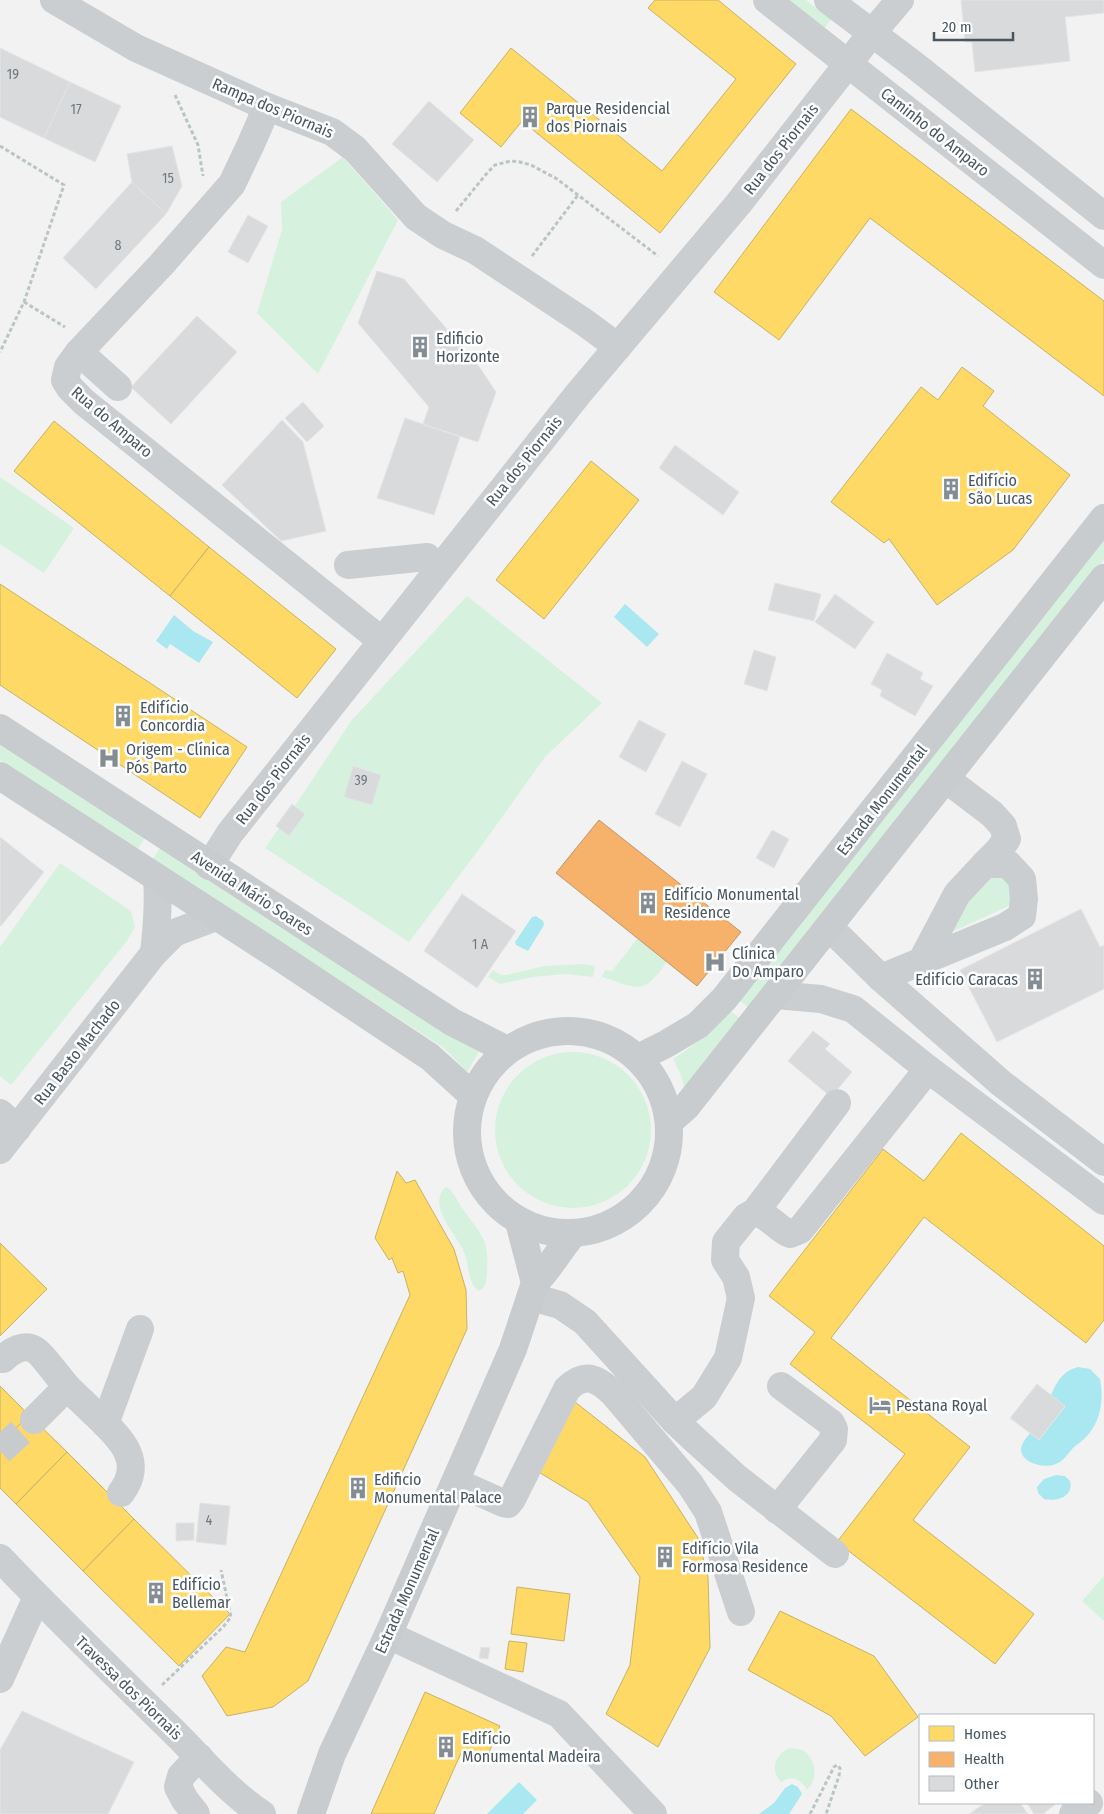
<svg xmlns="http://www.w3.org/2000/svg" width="1104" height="1814" font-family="'Fira Sans Condensed',sans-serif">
<rect width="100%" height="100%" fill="#f3f2f2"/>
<g fill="#d6f2de">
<path d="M 785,0 L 806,0 L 831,20 L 822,31 Z"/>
<path d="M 343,157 L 398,220 L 318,374 L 257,313 L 282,230 L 281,202 Z"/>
<path d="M 0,477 L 74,528 L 44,573 L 0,544 Z"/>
<path d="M 1104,538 L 1104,560 L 749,1008 L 739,1000 Z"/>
<path d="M 467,596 L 602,703 L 545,757 L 477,852 L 409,942 L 265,848 L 305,791 L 351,721 Z"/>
<path d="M 0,744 L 145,838 L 138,849 L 0,760 Z"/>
<path d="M 160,848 L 481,1048 L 467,1072 L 444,1048 L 153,859 Z"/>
<path d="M 60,863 L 131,911 L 135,927 L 127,941 L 11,1085 L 0,1076 L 0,947 Z"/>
<path d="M 1009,869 L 1013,904 L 941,937 L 980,879 Z"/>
<path d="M 638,938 L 667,962 C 642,996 640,989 602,977 L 605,970 L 612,971 Z"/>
<path d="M 584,964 L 595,966 L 593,977 L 565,974 L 533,977 L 500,984 L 488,977 L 493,970 L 501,975 L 506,975 L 544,966 Z"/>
<path d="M 729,1010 L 741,1019 L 685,1090 L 680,1073 L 673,1059 C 695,1045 712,1030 729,1010 Z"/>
<circle cx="573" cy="1130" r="78"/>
<path d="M 446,1187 C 453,1190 456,1198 460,1205 C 478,1232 490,1236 487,1271 C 486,1280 487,1287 479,1291 C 468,1285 469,1263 464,1252 C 457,1237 444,1224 440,1208 C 438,1200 440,1191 446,1187 Z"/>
<path d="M 1104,1576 L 1104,1621 L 1082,1601 Z"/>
<path d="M 790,1748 L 803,1750 C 816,1760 819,1778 807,1790 C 801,1779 792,1775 781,1782 C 769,1770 775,1754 790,1748 Z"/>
</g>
<g fill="#a9e8f1">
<path d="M 625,604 L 659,634 L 647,647 L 614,617 Z"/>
<path d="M 174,615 L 193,631 L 213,642 L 199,663 L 170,644 L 167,649 L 156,641 Z"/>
<path d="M 536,916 L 543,921 L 544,925 L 528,951 L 516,945 L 515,942 L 532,917 Z"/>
<path d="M 1078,1367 L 1090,1369 L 1100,1379 C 1104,1400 1101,1423 1084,1439 C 1081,1442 1076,1445 1073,1448 C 1066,1456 1063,1462 1053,1465 C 1043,1468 1022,1463 1021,1450 C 1021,1444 1026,1438 1030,1433 L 1039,1440 L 1065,1407 L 1051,1395 C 1057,1381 1063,1371 1078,1367 Z"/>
<path d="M 1056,1475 L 1065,1476 L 1070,1481 C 1074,1497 1056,1502 1044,1499 L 1038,1493 L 1037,1487 L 1044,1479 Z"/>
<path d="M 519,1782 L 537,1800 L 523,1814 L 487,1814 Z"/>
<path d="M 792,1784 L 798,1787 L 802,1794 L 789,1814 L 759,1814 L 774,1803 L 785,1788 Z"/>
</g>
<g fill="#ffd966" stroke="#c8b264">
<path d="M 655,0 L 718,0 L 796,64 L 660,233 L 522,121 L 501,147 L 460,113 L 511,48 L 662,171 L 736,79 L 648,8 Z"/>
<path d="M 851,109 L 1104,301 L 1104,396 L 870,218 L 779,340 L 714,292 Z"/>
<path d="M 962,367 L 994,391 L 983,406 L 1070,475 L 1013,550 L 937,605 L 889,539 L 884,543 L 831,502 L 921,387 L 938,400 Z"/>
<path d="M 54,421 L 209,547 L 170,596 L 14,471 Z"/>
<path d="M 591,461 L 639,500 L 544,619 L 496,580 Z"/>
<path d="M 209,547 L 336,649 L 297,698 L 170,596 Z"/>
<path d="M 0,584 L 247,747 L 200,818 L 0,685 Z"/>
<path d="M 961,1133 L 1104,1246 L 1104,1320 L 1086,1343 L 924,1217 L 831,1338 L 970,1447 L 913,1520 L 1034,1614 L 995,1664 L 837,1542 L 905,1454 L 790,1364 L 815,1332 L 769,1296 L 883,1149 L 924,1181 Z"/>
<path d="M 397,1171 L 406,1183 L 415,1180 L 454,1249 L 466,1290 L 467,1329 L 308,1681 L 273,1707 L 227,1716 L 202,1676 L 226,1647 L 245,1652 L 410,1295 L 403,1271 L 398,1273 L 392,1258 L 389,1260 L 375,1238 Z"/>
<path d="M 0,1243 L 47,1289 L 0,1336 Z"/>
<path d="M 0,1386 L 29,1415 L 0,1444 Z"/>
<path d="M 575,1402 L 645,1457 L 698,1538 L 708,1577 L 710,1648 L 658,1747 L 606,1714 L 630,1665 L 640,1577 L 588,1502 L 537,1471 Z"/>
<path d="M 29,1415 L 67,1452 L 16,1504 L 0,1488 L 0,1444 Z"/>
<path d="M 67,1452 L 134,1519 L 83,1571 L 16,1504 Z"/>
<path d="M 134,1519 L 230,1614 L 179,1666 L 83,1571 Z"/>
<path d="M 517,1587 L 570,1594 L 564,1641 L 511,1634 Z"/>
<path d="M 780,1611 L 874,1656 L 918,1717 L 865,1756 L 831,1716 L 748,1670 Z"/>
<path d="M 509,1641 L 527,1643 L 523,1672 L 505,1669 Z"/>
<path d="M 425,1692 L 500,1726 L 494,1741 L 484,1763 L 461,1753 L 434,1814 L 371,1814 Z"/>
</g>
<path fill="#f6b26b" stroke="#c29668" d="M 599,820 L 741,932 L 697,986 L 556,873 Z"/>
<g fill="#d9dadb" stroke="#e4e4e5">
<path d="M 961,0 L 1104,0 L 1104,13 L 1065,17 L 1070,61 L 975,72 L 972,42 L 965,42 Z"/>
<path d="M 0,48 L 70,82 L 44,138 L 0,117 Z"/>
<path d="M 70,82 L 121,106 L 95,162 L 44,138 Z"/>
<path d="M 429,101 L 474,140 L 437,182 L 392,144 Z"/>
<path d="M 172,146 L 182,186 L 166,214 L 132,182 L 127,154 Z"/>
<path d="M 132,182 L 166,214 L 96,289 L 63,258 Z"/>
<path d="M 248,215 L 268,226 L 248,263 L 228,252 Z"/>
<path d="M 377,271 L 404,279 L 480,368 L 496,392 L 478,442 L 423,424 L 429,407 L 358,323 Z"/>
<path d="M 197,316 L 237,352 L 171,424 L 131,387 Z"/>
<path d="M 303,402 L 324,426 L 307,442 L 285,418 Z"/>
<path d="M 405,418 L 460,437 L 434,515 L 377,498 Z"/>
<path d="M 282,420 L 303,442 L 326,531 L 281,541 L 222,485 Z"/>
<path d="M 675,445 L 739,492 L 723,515 L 659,468 Z"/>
<path d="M 775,583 L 821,594 L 814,621 L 768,610 Z"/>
<path d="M 835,594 L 874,622 L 855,649 L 815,622 Z"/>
<path d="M 754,650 L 776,657 L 767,691 L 744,684 Z"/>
<path d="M 887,653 L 923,673 L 920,679 L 933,686 L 915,716 L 880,696 L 882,690 L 871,684 Z"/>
<path d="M 639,720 L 666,734 L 646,772 L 619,757 Z"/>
<path d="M 682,761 L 707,774 L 680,827 L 655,814 Z"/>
<path d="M 353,766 L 381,775 L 372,805 L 344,797 Z"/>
<path d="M 292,804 L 305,814 L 289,836 L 276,826 Z"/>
<path d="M 772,830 L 789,839 L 774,868 L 756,858 Z"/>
<path d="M 0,837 L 44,872 L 1,926 L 0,925 Z"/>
<path d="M 462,894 L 516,931 L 477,988 L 424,951 Z"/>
<path d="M 1081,909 L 1100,947 L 1104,945 L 1104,989 L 997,1042 L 960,970 Z"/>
<path d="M 813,1031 L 830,1044 L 825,1049 L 852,1072 L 831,1097 L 788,1061 Z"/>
<path d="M 1037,1384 L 1065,1406 L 1039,1440 L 1010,1418 Z"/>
<path d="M 200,1503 L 230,1506 L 226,1545 L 196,1542 Z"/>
<path d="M 176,1523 L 194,1523 L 194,1540 L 176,1541 Z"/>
<path d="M 481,1647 L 490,1648 L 488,1659 L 479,1658 Z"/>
<path d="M 22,1711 L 134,1762 L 108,1814 L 0,1814 L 0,1750 Z"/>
<path d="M 985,1803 L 1020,1803 L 1028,1814 L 969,1814 Z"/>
<path d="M 1027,1803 L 1057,1803 L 1043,1814 L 1034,1814 Z"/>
</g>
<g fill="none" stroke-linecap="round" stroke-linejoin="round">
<path stroke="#c8cbce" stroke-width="28" stroke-dasharray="28 14" stroke-linecap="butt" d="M 0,1451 L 34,1420"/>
<g stroke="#b9c6c1" stroke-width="3" stroke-dasharray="4 2.5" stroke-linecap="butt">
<path d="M 175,95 L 198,145 L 203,176"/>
<path d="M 0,146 L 64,185 L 24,302 L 0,352"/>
<path d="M 456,211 L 488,172 L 495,165 L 511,161 L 520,162 L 531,165 L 557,179 L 658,256"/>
<path d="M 532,256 L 578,195"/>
<path d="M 24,302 L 65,327"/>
<path d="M 162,1685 L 223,1627 L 231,1617 L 221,1570"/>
<path d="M 810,1814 L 834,1767 L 837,1765 L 840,1768 L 839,1776 L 826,1814"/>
</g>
<g stroke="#cbced1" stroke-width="28">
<path d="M 54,0 L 136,48 L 265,106 L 332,132 L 355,149 L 416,217 L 443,235 L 475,250 L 584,322 L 618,347"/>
<path d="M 767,0 L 1104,265"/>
<path d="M 828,0 L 913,64 L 1104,216"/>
<path d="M 265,106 L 261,121 L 250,146 L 232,184 L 161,265 L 79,352 L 68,367 L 65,380 L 70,388 L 84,402 L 382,641"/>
<path d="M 79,352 L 118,387"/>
<path d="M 348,565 L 427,557 L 439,568"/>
<path d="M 946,779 L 992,814 L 1003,826 L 1007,839 L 998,851 L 985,864"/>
<path d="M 209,866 L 230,833 L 578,394 L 739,203 L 872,33 L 900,0"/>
<path d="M 829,927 L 881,978 L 1002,1084 L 1104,1162"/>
<path d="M 154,953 C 157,927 159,904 157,878"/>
<path d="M 881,978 L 1005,927 L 1022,916 L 1024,899 L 1022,879 L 1008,864 L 985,864 L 957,894 L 921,962"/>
<path d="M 775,995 L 821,999 L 853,1009 L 928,1069 L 1104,1201"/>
<path d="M 0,1113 L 17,1129"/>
<path d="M 0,1150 L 154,953 L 174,933 L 216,917"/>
<path d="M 755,1212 L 837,1103"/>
<path d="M 531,1297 L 560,1305 L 585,1322 L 675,1421 L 693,1438 L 737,1478 L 835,1554"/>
<path d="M 3,1359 C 11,1351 24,1343 35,1350 C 41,1353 61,1380 67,1387"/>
<path d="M 34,1420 L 67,1387 C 76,1396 86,1405 95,1414 C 118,1436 146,1460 121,1493"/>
<path d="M 675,1421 L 704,1397 L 728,1358 L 741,1298 L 736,1277 L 725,1260 L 726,1242 L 746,1217 L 755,1212 C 769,1215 776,1228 790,1234 L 800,1230 L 928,1069"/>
<path d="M 105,1424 L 140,1329"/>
<path d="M 456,1482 L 503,1503 L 508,1504 L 512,1499 L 567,1389 C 584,1372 596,1377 613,1393 L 690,1484 L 708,1512 L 741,1612"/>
<path d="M 777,1510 L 833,1440 L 834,1429 L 831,1423 L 781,1386"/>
<path d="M 0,1558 C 55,1616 113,1672 170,1728 C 200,1757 227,1791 262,1814"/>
<path d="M 388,1635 L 559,1714 L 653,1814"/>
<path d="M 0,1679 L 37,1597"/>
<path d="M 196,1814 L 185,1800 L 178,1787 L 181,1776 L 199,1757"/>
<path d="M 1073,1814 L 1089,1803"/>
</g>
<g stroke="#c8cccf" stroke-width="28">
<path d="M 0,728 L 452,1022 L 507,1050"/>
<path d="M 0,776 L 278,956 L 430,1057 L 473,1096"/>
<circle cx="568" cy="1132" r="101"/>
<path d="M 638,1058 L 666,1044 L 698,1025 L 724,999 L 1104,518"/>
<path d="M 669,1122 L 686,1107 L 1104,578"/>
<path d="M 535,1283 C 550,1268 559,1250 573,1234"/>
<path d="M 311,1814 L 332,1754 L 388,1635 L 513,1349 L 535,1283 L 519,1222"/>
</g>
</g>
<defs>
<g id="building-bare" transform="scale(1.725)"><path d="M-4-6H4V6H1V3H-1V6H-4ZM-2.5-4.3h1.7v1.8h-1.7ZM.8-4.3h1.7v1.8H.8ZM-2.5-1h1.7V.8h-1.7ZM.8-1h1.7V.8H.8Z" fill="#848d93" stroke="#fff" stroke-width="2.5" paint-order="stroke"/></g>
<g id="hospital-bare" transform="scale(1.725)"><path d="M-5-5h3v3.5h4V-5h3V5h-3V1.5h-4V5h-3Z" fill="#848d93" stroke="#fff" stroke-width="2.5" paint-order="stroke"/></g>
<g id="hotel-bare" transform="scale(1.725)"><path d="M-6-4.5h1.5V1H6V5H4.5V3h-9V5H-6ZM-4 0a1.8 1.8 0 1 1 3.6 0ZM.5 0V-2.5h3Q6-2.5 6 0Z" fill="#848d93" stroke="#fff" stroke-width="2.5" paint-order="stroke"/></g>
</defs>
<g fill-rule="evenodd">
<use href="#building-bare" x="530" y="117"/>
<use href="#building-bare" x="420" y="347"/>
<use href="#building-bare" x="951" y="489"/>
<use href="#building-bare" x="123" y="716"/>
<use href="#hospital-bare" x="109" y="758"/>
<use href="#building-bare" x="648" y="903"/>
<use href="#hospital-bare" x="715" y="962"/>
<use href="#building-bare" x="1035" y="979"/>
<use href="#hotel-bare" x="880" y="1405"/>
<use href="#building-bare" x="358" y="1488"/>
<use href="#building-bare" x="665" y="1557"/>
<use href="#building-bare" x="156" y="1593"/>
<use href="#building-bare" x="446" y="1747"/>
</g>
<g text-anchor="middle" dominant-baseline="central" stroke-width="5" stroke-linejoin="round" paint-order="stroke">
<g font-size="14" fill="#6e7880">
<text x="13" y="74">19</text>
<text x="76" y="109">17</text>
<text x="168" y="178">15</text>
<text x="118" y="245">8</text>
<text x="361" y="780">39</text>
<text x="480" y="944">1 A</text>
<text x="209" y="1520">4</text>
</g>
<g font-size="16" fill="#485660" stroke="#fff">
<text transform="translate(273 108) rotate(23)">Rampa dos Piornais</text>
<text transform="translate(935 132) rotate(38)">Caminho do Amparo</text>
<text transform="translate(781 149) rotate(-52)">Rua dos Piornais</text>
<text transform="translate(112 422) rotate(40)">Rua do Amparo</text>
<text transform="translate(524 461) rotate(-51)">Rua dos Piornais</text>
<text transform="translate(273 779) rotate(-52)">Rua dos Piornais</text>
<text transform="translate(882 800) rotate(-52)">Estrada Monumental</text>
<text transform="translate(252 893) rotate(33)">Avenida Mário Soares</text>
<text transform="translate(77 1052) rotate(-52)">Rua Basto Machado</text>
<text transform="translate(407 1591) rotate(-66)">Estrada Monumental</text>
<text transform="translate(129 1688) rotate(44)">Travessa dos Piornais</text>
</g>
<g font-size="16" fill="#485660" stroke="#fff" text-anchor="start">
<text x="546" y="108">Parque Residencial<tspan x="546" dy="18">dos Piornais</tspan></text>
<text x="436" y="338">Edificio<tspan x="436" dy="18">Horizonte</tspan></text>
<text x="968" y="480">Edifício<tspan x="968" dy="18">São Lucas</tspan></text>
<text x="140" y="707">Edifício<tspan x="140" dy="18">Concordia</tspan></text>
<text x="126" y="749">Origem - Clínica<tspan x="126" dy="18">Pós Parto</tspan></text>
<text x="664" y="894">Edifício Monumental<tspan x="664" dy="18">Residence</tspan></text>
<text x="732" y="953">Clínica<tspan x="732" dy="18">Do Amparo</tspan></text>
<text x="1018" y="979" text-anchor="end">Edifício Caracas</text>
<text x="896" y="1405">Pestana Royal</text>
<text x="374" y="1479">Edificio<tspan x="374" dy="18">Monumental Palace</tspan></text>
<text x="682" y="1548">Edifício Vila<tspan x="682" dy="18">Formosa Residence</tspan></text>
<text x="172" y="1584">Edifício<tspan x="172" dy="18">Bellemar</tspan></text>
<text x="462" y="1738">Edifício<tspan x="462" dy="18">Monumental Madeira</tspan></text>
</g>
</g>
<rect x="919" y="1714" width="175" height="90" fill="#ffffff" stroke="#b6bbbf"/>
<rect x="929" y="1726" width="25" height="15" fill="#ffd966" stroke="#b6bbbf"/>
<text x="964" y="1739" font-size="15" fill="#485660">Homes</text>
<rect x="929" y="1752" width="25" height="15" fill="#f6b26b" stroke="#b6bbbf"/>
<text x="964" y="1764" font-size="15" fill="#485660">Health</text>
<rect x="929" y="1776" width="25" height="15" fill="#d9dadb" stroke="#b6bbbf"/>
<text x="964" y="1789" font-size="15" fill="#485660">Other</text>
<path d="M934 32v8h79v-8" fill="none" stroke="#485660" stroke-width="2.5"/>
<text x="942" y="32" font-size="15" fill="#485660" stroke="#ffffff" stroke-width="4" paint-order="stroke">20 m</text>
</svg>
